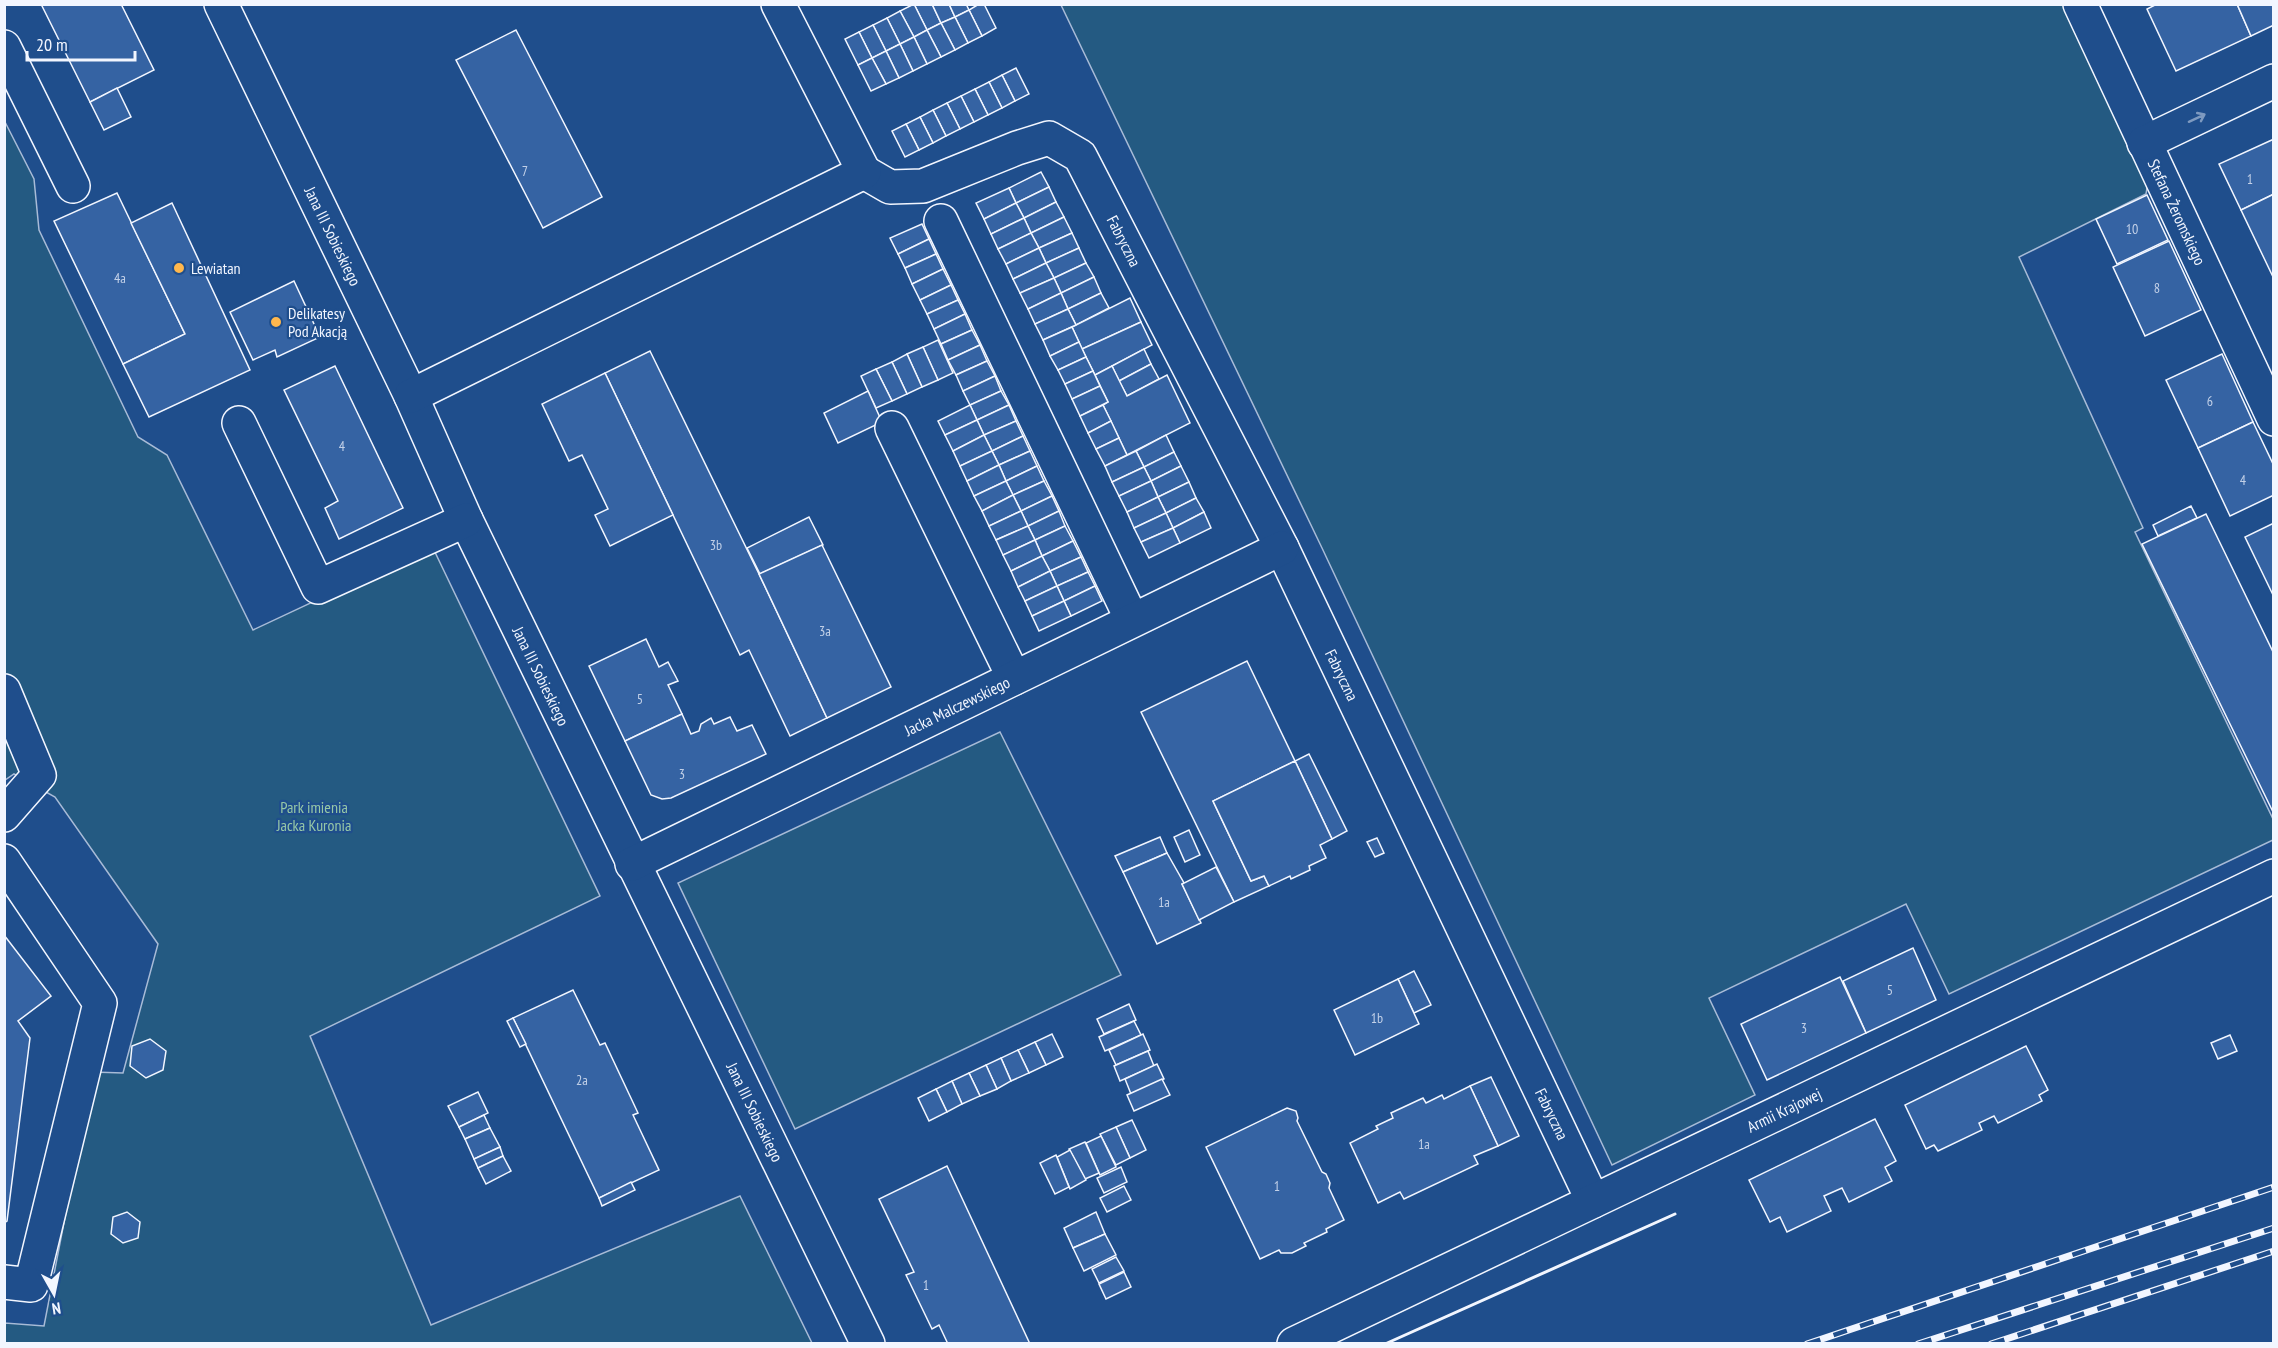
<svg xmlns="http://www.w3.org/2000/svg" width="2278" height="1348" font-family="'PT Sans Narrow',sans-serif">
<rect width="100%" height="100%" fill="#1f4e8c"/>
<g fill="#245a82" stroke="#a8bbd7" stroke-width="1.5">
<path d="M 1061,5 L 2068,5 L 2149,177 L 2146,194 L 2019,257 L 2143,528 L 2135,532 L 2273,819 L 2273,840 L 1949,994 L 1906,904 L 1709,998 L 1755,1095 L 1612,1165 L 1322,548 Z"/>
<path d="M 4,120 L 34,179 L 39,230 L 138,437 L 167,455 L 253,630 L 432,546 L 600,896 L 310,1036 L 431,1325 L 740,1196 L 812,1343 L 5,1343 L 5,1323 L 44,1326 L 93,1072 L 123,1073 L 158,944 L 55,797 L 14,774 L 5,780 Z"/>
<path d="M 1000,732 L 1121,975 L 795,1129 L 678,883 Z"/>
</g>
<g fill="#3563a3" stroke="#f2f6ff" stroke-width="1.5">
<path d="M 41,4 L 121,4 L 154,70 L 90,102 Z"/>
<path d="M 914,4 L 932,4 L 941,23 L 927,30 Z"/>
<path d="M 914,4 L 927,30 L 914,37 L 900,11 Z"/>
<path d="M 932,4 L 949,4 L 955,17 L 941,23 Z"/>
<path d="M 949,4 L 966,4 L 969,10 L 955,17 Z"/>
<path d="M 979,4 L 984,4 L 996,28 L 982,36 L 969,10 Z"/>
<path d="M 2157,4 L 2237,4 L 2251,36 L 2176,71 L 2147,9 Z"/>
<path d="M 2237,4 L 2274,4 L 2274,25 L 2251,36 Z"/>
<path d="M 969,10 L 982,36 L 968,43 L 955,17 Z"/>
<path d="M 900,11 L 914,37 L 900,44 L 887,18 Z"/>
<path d="M 955,17 L 968,43 L 955,50 L 941,23 Z"/>
<path d="M 887,18 L 900,44 L 886,51 L 873,25 Z"/>
<path d="M 941,23 L 955,50 L 941,57 L 927,30 Z"/>
<path d="M 873,25 L 886,51 L 872,58 L 859,32 Z"/>
<path d="M 516,30 L 602,197 L 543,228 L 456,60 Z"/>
<path d="M 927,30 L 941,57 L 927,64 L 914,37 Z"/>
<path d="M 859,32 L 872,58 L 858,65 L 845,39 Z"/>
<path d="M 914,37 L 927,64 L 913,71 L 900,44 Z"/>
<path d="M 900,44 L 913,71 L 899,78 L 886,51 Z"/>
<path d="M 886,51 L 899,78 L 886,84 L 872,58 Z"/>
<path d="M 872,58 L 886,84 L 871,91 L 858,65 Z"/>
<path d="M 1016,68 L 1029,94 L 1015,101 L 1002,75 Z"/>
<path d="M 1002,75 L 1015,101 L 1002,108 L 989,82 Z"/>
<path d="M 989,82 L 1002,108 L 988,115 L 975,89 Z"/>
<path d="M 117,88 L 131,117 L 104,130 L 90,102 Z"/>
<path d="M 975,89 L 988,115 L 974,122 L 961,96 Z"/>
<path d="M 961,96 L 974,122 L 960,129 L 947,103 Z"/>
<path d="M 947,103 L 960,129 L 946,136 L 933,110 Z"/>
<path d="M 933,110 L 946,136 L 933,143 L 920,117 Z"/>
<path d="M 920,117 L 933,143 L 919,150 L 906,124 Z"/>
<path d="M 906,124 L 919,150 L 905,157 L 892,131 Z"/>
<path d="M 2274,139 L 2274,194 L 2241,210 L 2219,164 Z"/>
<path d="M 1041,172 L 1049,187 L 1016,203 L 1009,188 Z"/>
<path d="M 1049,187 L 1056,202 L 1024,218 L 1016,203 Z"/>
<path d="M 1009,188 L 1016,203 L 984,219 L 976,203 Z"/>
<path d="M 117,193 L 185,334 L 123,364 L 54,221 Z"/>
<path d="M 2274,194 L 2274,279 L 2241,210 Z"/>
<path d="M 2147,195 L 2168,240 L 2117,264 L 2096,219 Z"/>
<path d="M 1056,202 L 1064,217 L 1031,233 L 1024,218 Z"/>
<path d="M 172,203 L 250,370 L 149,417 L 123,364 L 185,334 L 131,223 Z"/>
<path d="M 1016,203 L 1024,218 L 991,234 L 984,219 Z"/>
<path d="M 1064,217 L 1072,233 L 1039,248 L 1031,233 Z"/>
<path d="M 1024,218 L 1031,233 L 998,249 L 991,234 Z"/>
<path d="M 922,224 L 929,239 L 898,254 L 890,238 Z"/>
<path d="M 1031,233 L 1039,248 L 1006,264 L 998,249 Z"/>
<path d="M 1072,233 L 1079,248 L 1046,263 L 1039,248 Z"/>
<path d="M 929,239 L 936,254 L 905,268 L 898,254 Z"/>
<path d="M 2169,241 L 2201,310 L 2145,336 L 2113,267 Z"/>
<path d="M 1039,248 L 1046,263 L 1013,279 L 1006,264 Z"/>
<path d="M 1079,248 L 1086,263 L 1054,278 L 1046,263 Z"/>
<path d="M 936,254 L 943,269 L 912,284 L 905,268 Z"/>
<path d="M 1046,263 L 1054,278 L 1020,293 L 1013,279 Z"/>
<path d="M 1086,263 L 1094,277 L 1061,293 L 1054,278 Z"/>
<path d="M 943,269 L 951,285 L 920,300 L 912,284 Z"/>
<path d="M 1094,277 L 1101,293 L 1068,309 L 1061,293 Z"/>
<path d="M 1054,278 L 1061,293 L 1028,309 L 1020,293 Z"/>
<path d="M 294,281 L 320,337 L 277,357 L 275,350 L 253,360 L 230,312 Z"/>
<path d="M 951,285 L 958,300 L 927,314 L 920,300 Z"/>
<path d="M 1061,293 L 1068,309 L 1035,324 L 1028,309 Z"/>
<path d="M 1101,293 L 1109,308 L 1076,325 L 1068,309 Z"/>
<path d="M 1130,298 L 1141,322 L 1082,349 L 1072,327 Z"/>
<path d="M 958,300 L 965,314 L 934,329 L 927,314 Z"/>
<path d="M 1068,309 L 1076,325 L 1043,340 L 1035,324 Z"/>
<path d="M 965,314 L 972,330 L 941,344 L 934,329 Z"/>
<path d="M 1141,322 L 1152,345 L 1095,375 L 1082,349 Z"/>
<path d="M 1072,327 L 1079,342 L 1050,356 L 1043,340 Z"/>
<path d="M 972,330 L 980,345 L 948,360 L 941,344 Z"/>
<path d="M 938,340 L 953,373 L 938,380 L 923,347 Z"/>
<path d="M 1079,342 L 1086,357 L 1058,370 L 1050,356 Z"/>
<path d="M 980,345 L 987,361 L 956,375 L 948,360 Z"/>
<path d="M 923,347 L 938,380 L 922,387 L 907,354 Z"/>
<path d="M 1144,349 L 1151,364 L 1119,381 L 1112,366 Z"/>
<path d="M 650,351 L 759,574 L 827,718 L 790,736 L 749,650 L 740,655 L 605,373 Z"/>
<path d="M 907,354 L 922,387 L 907,394 L 892,362 Z"/>
<path d="M 2222,354 L 2253,422 L 2198,448 L 2166,380 Z"/>
<path d="M 1086,357 L 1093,371 L 1065,384 L 1058,370 Z"/>
<path d="M 987,361 L 995,376 L 963,391 L 956,375 Z"/>
<path d="M 892,362 L 907,394 L 892,401 L 876,369 Z"/>
<path d="M 1151,364 L 1159,379 L 1127,396 L 1119,381 Z"/>
<path d="M 335,366 L 403,508 L 339,539 L 325,508 L 338,501 L 284,390 Z"/>
<path d="M 1112,366 L 1127,396 L 1167,375 L 1190,423 L 1127,455 L 1103,405 L 1108,402 L 1095,375 Z"/>
<path d="M 876,369 L 892,401 L 876,408 L 861,376 Z"/>
<path d="M 1093,371 L 1100,386 L 1072,399 L 1065,384 Z"/>
<path d="M 605,373 L 673,515 L 610,546 L 595,515 L 608,509 L 582,455 L 569,461 L 542,404 Z"/>
<path d="M 995,376 L 1001,391 L 970,405 L 963,391 Z"/>
<path d="M 1100,386 L 1108,402 L 1080,416 L 1072,399 Z"/>
<path d="M 868,391 L 882,422 L 838,443 L 824,413 Z"/>
<path d="M 1001,391 L 1009,405 L 977,420 L 970,405 Z"/>
<path d="M 970,405 L 977,420 L 945,435 L 938,421 Z"/>
<path d="M 1009,405 L 1016,421 L 984,435 L 977,420 Z"/>
<path d="M 1103,405 L 1111,421 L 1088,433 L 1080,416 Z"/>
<path d="M 977,420 L 984,435 L 953,451 L 945,435 Z"/>
<path d="M 1016,421 L 1023,436 L 992,451 L 984,435 Z"/>
<path d="M 1111,421 L 1119,438 L 1096,449 L 1088,433 Z"/>
<path d="M 2253,422 L 2274,466 L 2274,495 L 2230,516 L 2198,448 Z"/>
<path d="M 984,435 L 992,451 L 960,466 L 953,451 Z"/>
<path d="M 1166,435 L 1174,452 L 1144,467 L 1136,451 Z"/>
<path d="M 1023,436 L 1030,451 L 999,465 L 992,451 Z"/>
<path d="M 1119,438 L 1127,455 L 1105,466 L 1096,449 Z"/>
<path d="M 992,451 L 999,465 L 967,481 L 960,466 Z"/>
<path d="M 1030,451 L 1037,466 L 1006,481 L 999,465 Z"/>
<path d="M 1136,451 L 1144,467 L 1112,482 L 1105,466 Z"/>
<path d="M 1174,452 L 1181,466 L 1151,481 L 1144,467 Z"/>
<path d="M 999,465 L 1006,481 L 974,496 L 967,481 Z"/>
<path d="M 1037,466 L 1044,481 L 1013,495 L 1006,481 Z"/>
<path d="M 1181,466 L 1189,482 L 1158,497 L 1151,481 Z"/>
<path d="M 1144,467 L 1151,481 L 1119,496 L 1112,482 Z"/>
<path d="M 1006,481 L 1013,495 L 982,511 L 974,496 Z"/>
<path d="M 1044,481 L 1052,496 L 1021,511 L 1013,495 Z"/>
<path d="M 1151,481 L 1158,497 L 1127,512 L 1119,496 Z"/>
<path d="M 1189,482 L 1196,498 L 1166,513 L 1158,497 Z"/>
<path d="M 1013,495 L 1021,511 L 989,526 L 982,511 Z"/>
<path d="M 1052,496 L 1059,511 L 1028,526 L 1021,511 Z"/>
<path d="M 1158,497 L 1166,513 L 1134,528 L 1127,512 Z"/>
<path d="M 1196,498 L 1204,512 L 1173,528 L 1166,513 Z"/>
<path d="M 2191,506 L 2197,518 L 2158,536 L 2153,525 Z"/>
<path d="M 1021,511 L 1028,526 L 996,540 L 989,526 Z"/>
<path d="M 1059,511 L 1065,526 L 1035,540 L 1028,526 Z"/>
<path d="M 1204,512 L 1211,528 L 1180,543 L 1173,528 Z"/>
<path d="M 1166,513 L 1173,528 L 1141,542 L 1134,528 Z"/>
<path d="M 2206,514 L 2274,654 L 2274,814 L 2142,544 Z"/>
<path d="M 809,517 L 823,545 L 760,574 L 747,548 Z"/>
<path d="M 2274,523 L 2274,597 L 2245,537 Z"/>
<path d="M 1028,526 L 1035,540 L 1003,555 L 996,540 Z"/>
<path d="M 1065,526 L 1073,541 L 1042,556 L 1035,540 Z"/>
<path d="M 1173,528 L 1180,543 L 1149,558 L 1141,542 Z"/>
<path d="M 1035,540 L 1042,556 L 1011,571 L 1003,555 Z"/>
<path d="M 1073,541 L 1081,557 L 1050,571 L 1042,556 Z"/>
<path d="M 822,545 L 891,687 L 827,718 L 759,574 Z"/>
<path d="M 1042,556 L 1050,571 L 1018,587 L 1011,571 Z"/>
<path d="M 1081,557 L 1088,572 L 1057,586 L 1050,571 Z"/>
<path d="M 1050,571 L 1057,586 L 1025,601 L 1018,587 Z"/>
<path d="M 1088,572 L 1095,586 L 1064,601 L 1057,586 Z"/>
<path d="M 1057,586 L 1064,601 L 1032,616 L 1025,601 Z"/>
<path d="M 1095,586 L 1102,601 L 1071,616 L 1064,601 Z"/>
<path d="M 1064,601 L 1071,616 L 1039,631 L 1032,616 Z"/>
<path d="M 646,639 L 659,667 L 668,662 L 678,681 L 668,685 L 682,714 L 625,741 L 589,666 Z"/>
<path d="M 1247,661 L 1295,761 L 1213,801 L 1251,881 L 1264,876 L 1269,886 L 1234,902 L 1141,712 Z"/>
<path d="M 682,714 L 691,734 L 699,731 L 701,724 L 711,718 L 714,724 L 730,717 L 737,731 L 752,725 L 766,754 L 671,798 L 662,799 L 651,795 L 625,741 Z"/>
<path d="M 1309,754 L 1347,831 L 1332,839 L 1295,761 Z"/>
<path d="M 1295,761 L 1332,839 L 1320,845 L 1326,858 L 1309,866 L 1310,870 L 1291,879 L 1290,876 L 1269,886 L 1264,876 L 1251,881 L 1213,801 Z"/>
<path d="M 1189,830 L 1200,855 L 1185,862 L 1174,837 Z"/>
<path d="M 1160,837 L 1167,853 L 1123,872 L 1115,856 Z"/>
<path d="M 1377,838 L 1384,853 L 1375,857 L 1367,842 Z"/>
<path d="M 1167,853 L 1184,883 L 1182,884 L 1201,923 L 1157,944 L 1123,872 Z"/>
<path d="M 1216,867 L 1234,902 L 1199,920 L 1182,884 Z"/>
<path d="M 4,935 L 51,996 L 18,1021 L 30,1038 L 7,1221 L 4,1223 Z"/>
<path d="M 1913,948 L 1936,1000 L 1866,1033 L 1843,981 Z"/>
<path d="M 1414,971 L 1431,1005 L 1414,1013 L 1398,979 Z"/>
<path d="M 1840,977 L 1866,1033 L 1767,1080 L 1741,1024 Z"/>
<path d="M 1398,979 L 1419,1024 L 1355,1055 L 1334,1010 Z"/>
<path d="M 573,990 L 600,1045 L 605,1043 L 638,1113 L 633,1115 L 659,1170 L 599,1198 L 513,1018 Z"/>
<path d="M 1129,1004 L 1136,1020 L 1104,1034 L 1097,1019 Z"/>
<path d="M 513,1018 L 526,1044 L 520,1047 L 507,1021 Z"/>
<path d="M 1134,1021 L 1141,1035 L 1105,1051 L 1099,1037 Z"/>
<path d="M 1052,1034 L 1063,1057 L 1046,1065 L 1035,1042 Z"/>
<path d="M 1143,1034 L 1150,1050 L 1116,1065 L 1109,1050 Z"/>
<path d="M 2230,1035 L 2237,1051 L 2218,1059 L 2211,1043 Z"/>
<path d="M 150,1039 L 166,1051 L 163,1070 L 146,1078 L 130,1066 L 132,1046 Z"/>
<path d="M 1035,1042 L 1046,1065 L 1029,1073 L 1018,1050 Z"/>
<path d="M 2026,1046 L 2048,1090 L 2039,1095 L 2042,1101 L 1998,1123 L 1994,1116 L 1979,1123 L 1982,1130 L 1938,1151 L 1934,1145 L 1926,1149 L 1905,1105 Z"/>
<path d="M 1018,1050 L 1029,1073 L 1011,1081 L 1001,1058 Z"/>
<path d="M 1148,1051 L 1154,1066 L 1120,1081 L 1114,1066 Z"/>
<path d="M 1001,1058 L 1011,1081 L 997,1089 L 986,1065 Z"/>
<path d="M 1157,1064 L 1164,1079 L 1131,1094 L 1125,1079 Z"/>
<path d="M 986,1065 L 997,1089 L 980,1096 L 969,1073 Z"/>
<path d="M 969,1073 L 980,1096 L 962,1104 L 952,1081 Z"/>
<path d="M 1491,1077 L 1519,1136 L 1498,1146 L 1470,1086 Z"/>
<path d="M 1162,1079 L 1170,1095 L 1134,1111 L 1127,1095 Z"/>
<path d="M 952,1081 L 962,1104 L 947,1112 L 936,1089 Z"/>
<path d="M 1470,1086 L 1498,1146 L 1474,1156 L 1478,1164 L 1404,1199 L 1400,1192 L 1378,1203 L 1350,1143 L 1378,1129 L 1376,1126 L 1393,1118 L 1391,1113 L 1423,1098 L 1426,1103 L 1442,1095 L 1444,1099 Z"/>
<path d="M 936,1089 L 947,1112 L 929,1121 L 918,1098 Z"/>
<path d="M 478,1092 L 488,1113 L 459,1127 L 448,1106 Z"/>
<path d="M 1287,1108 L 1296,1111 L 1298,1118 L 1297,1121 L 1322,1172 L 1326,1174 L 1330,1183 L 1329,1188 L 1344,1220 L 1326,1229 L 1327,1232 L 1304,1243 L 1306,1246 L 1292,1253 L 1281,1253 L 1279,1250 L 1260,1259 L 1206,1147 Z"/>
<path d="M 484,1115 L 490,1128 L 465,1139 L 459,1127 Z"/>
<path d="M 1875,1119 L 1896,1161 L 1885,1167 L 1892,1181 L 1849,1202 L 1842,1188 L 1824,1196 L 1831,1211 L 1787,1232 L 1780,1217 L 1770,1222 L 1749,1180 Z"/>
<path d="M 1132,1120 L 1146,1150 L 1130,1158 L 1116,1127 Z"/>
<path d="M 1116,1127 L 1130,1158 L 1116,1165 L 1100,1134 Z"/>
<path d="M 490,1128 L 500,1147 L 474,1159 L 465,1139 Z"/>
<path d="M 1101,1136 L 1116,1167 L 1100,1175 L 1086,1143 Z"/>
<path d="M 1085,1142 L 1099,1173 L 1085,1179 L 1069,1149 Z"/>
<path d="M 500,1147 L 503,1156 L 478,1168 L 474,1159 Z"/>
<path d="M 1070,1150 L 1086,1180 L 1070,1189 L 1057,1157 Z"/>
<path d="M 1056,1155 L 1069,1187 L 1055,1194 L 1040,1163 Z"/>
<path d="M 503,1156 L 511,1171 L 486,1184 L 478,1168 Z"/>
<path d="M 947,1166 L 1030,1344 L 948,1344 L 939,1325 L 932,1329 L 906,1275 L 914,1272 L 879,1199 Z"/>
<path d="M 1121,1167 L 1127,1182 L 1104,1193 L 1097,1178 Z"/>
<path d="M 631,1182 L 635,1190 L 602,1206 L 599,1198 Z"/>
<path d="M 1124,1186 L 1131,1200 L 1107,1212 L 1100,1198 Z"/>
<path d="M 127,1212 L 140,1222 L 138,1238 L 123,1243 L 111,1234 L 113,1217 Z"/>
<path d="M 1096,1212 L 1105,1234 L 1073,1248 L 1064,1228 Z"/>
<path d="M 1105,1234 L 1116,1255 L 1084,1271 L 1073,1248 Z"/>
<path d="M 1116,1257 L 1124,1271 L 1099,1283 L 1092,1269 Z"/>
<path d="M 1124,1272 L 1131,1287 L 1106,1299 L 1099,1284 Z"/>
</g>
<g fill="none" stroke-linecap="round" stroke-linejoin="round">
<g stroke="#f2f6ff" stroke-width="36">
<g id="minor">
<path d="M 221,4 L 411,396 L 466,520 L 868,1344"/>
<path d="M 2080,4 L 2274,419"/>
<path d="M 4,47 L 73,186"/>
<path d="M 2144,143 L 2274,81"/>
<path d="M 864,172 L 890,187 L 923,186 L 1017,148 L 1049,138 L 1080,156 L 1282,548 L 1593,1201"/>
<path d="M 941,221 L 1132,620"/>
<path d="M 411,396 L 864,172 L 778,4"/>
<path d="M 239,423 L 318,587 L 466,520"/>
<path d="M 892,428 L 1014,678"/>
<path d="M 4,691 L 39,775 L 4,815"/>
<path d="M 4,861 L 100,1003 L 31,1285 L 4,1282"/>
<path d="M 632,864 L 1282,548"/>
<path d="M 1294,1344 L 2274,876"/>
</g>
</g>
<use href="#minor" stroke="#1f4e8c" stroke-width="33"/>
<g stroke="#f2f6ff" stroke-width="7">
<g id="rail">
<path d="M 1807,1344 L 2274,1187"/>
<path d="M 1918,1344 L 2274,1228"/>
<path d="M 1991,1344 L 2274,1251"/>
</g>
</g>
<use href="#rail" stroke="#1f4e8c" stroke-width="4.5" stroke-dasharray="14" stroke-linecap="butt"/>
<path stroke="#f2f6ff" stroke-width="3" d="M 1385,1344 L 1675,1214"/>
</g>
<defs><path id="oneway-shaft" d="M-6 0H5M1.5-3L5.5 0L1.5 3" fill="none" stroke-width="1.6" stroke-linecap="round" stroke-linejoin="round" transform="scale(1.5)"/></defs>
<use stroke="#7e9ac0" href="#oneway-shaft" transform="translate(2197 118) rotate(-25)"/>
<g fill="#ffb74d" stroke="#1f4e8c" stroke-width="2">
<circle cx="179" cy="268" r="6"/>
<circle cx="276" cy="322" r="6"/>
</g>
<g text-anchor="middle" dominant-baseline="central" stroke-width="4.5" stroke-linejoin="round" paint-order="stroke">
<g font-size="14" fill="#c3d1e8">
<text x="525" y="171">7</text>
<text x="2250" y="179">1</text>
<text x="2132" y="229">10</text>
<text x="120" y="278">4a</text>
<text x="2157" y="288">8</text>
<text x="2210" y="401">6</text>
<text x="342" y="446">4</text>
<text x="2243" y="480">4</text>
<text x="716" y="545">3b</text>
<text x="825" y="631">3a</text>
<text x="640" y="699">5</text>
<text x="682" y="774">3</text>
<text x="1164" y="902">1a</text>
<text x="1890" y="990">5</text>
<text x="1377" y="1018">1b</text>
<text x="1804" y="1028">3</text>
<text x="582" y="1080">2a</text>
<text x="1424" y="1144">1a</text>
<text x="1277" y="1186">1</text>
<text x="926" y="1285">1</text>
</g>
<g font-size="16" fill="#f2f6ff" stroke="#1f4e8c">
<text transform="translate(2177 212) rotate(65)">Stefana Żeromskiego</text>
<text transform="translate(333 236) rotate(64)">Jana III Sobieskiego</text>
<text transform="translate(1124 241) rotate(63)">Fabryczna</text>
<text transform="translate(1342 675) rotate(64)">Fabryczna</text>
<text transform="translate(541 676) rotate(64)">Jana III Sobieskiego</text>
<text transform="translate(957 706) rotate(-26)">Jacka Malczewskiego</text>
<text transform="translate(1784 1110) rotate(-26)">Armii Krajowej</text>
<text transform="translate(755 1112) rotate(64)">Jana III Sobieskiego</text>
<text transform="translate(1552 1114) rotate(64)">Fabryczna</text>
</g>
<g font-size="16" fill="#f2f6ff" stroke="#1f4e8c" text-anchor="start">
<text x="191" y="268">Lewiatan</text>
<text x="288" y="313">Delikatesy<tspan x="288" dy="18">Pod Akacją</tspan></text>
</g>
<g font-size="16" fill="#97c8a6" stroke="#1f4e8c">
<text x="314" y="807">Park imienia<tspan x="314" dy="18">Jacka Kuronia</tspan></text>
</g>
</g>
<rect width="2278" height="1348" fill="none" stroke="#f2f6ff" stroke-width="12"/>
<g transform="translate(54 1294) rotate(171)" stroke="#1f4e8c" stroke-width="4.5" paint-order="stroke">
<path d="M0-4.5L10 22L0 15L-10 22Z" fill="#f2f6ff"/>
<text y="-9" font-size="16" font-weight="bold" text-anchor="middle" fill="#f2f6ff">N</text>
</g>
<path d="M27 51v9h108v-9" fill="none" stroke="#f2f6ff" stroke-width="3"/>
<text x="36" y="51" font-size="18" fill="#f2f6ff" stroke="#1f4e8c" stroke-width="4.5" paint-order="stroke">20 m</text>
</svg>
